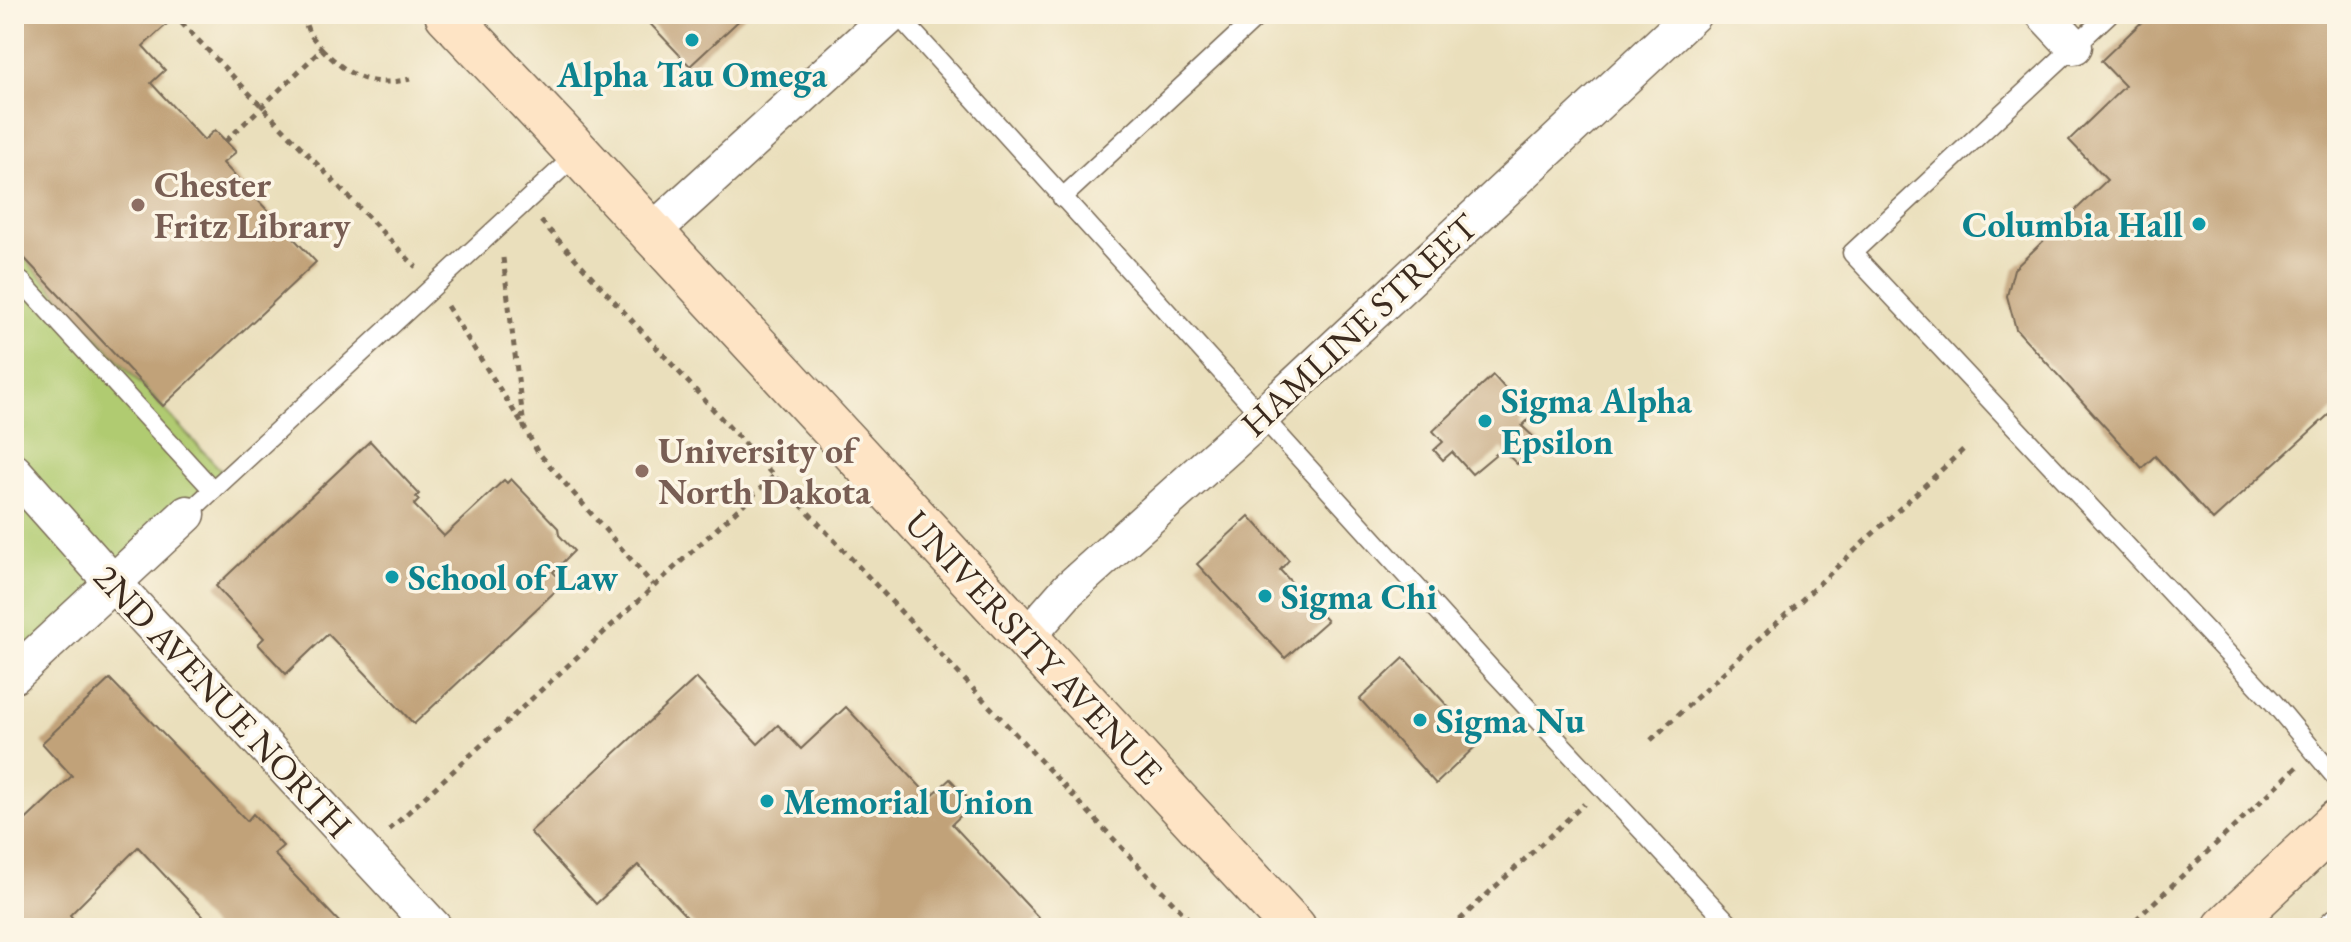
<svg xmlns="http://www.w3.org/2000/svg" width="2351" height="942" font-family="'EB Garamond',serif">
<rect width="100%" height="100%" fill="#fcf5e5"/>
<filter id="ink" filterUnits="userSpaceOnUse"><feTurbulence type="fractalNoise" baseFrequency=".0125" numOctaves="2"/><feDisplacementMap in="SourceGraphic" scale="16" xChannelSelector="R" yChannelSelector="G"/><feConvolveMatrix kernelMatrix="1 2 1 2 8 2 1 2 1" color-interpolation-filters="sRGB"/></filter>
<filter id="wash" filterUnits="userSpaceOnUse"><feTurbulence type="fractalNoise" baseFrequency=".006" numOctaves="4" result="noise"/><feDisplacementMap in="SourceGraphic" scale="32" xChannelSelector="R" yChannelSelector="G"/><feGaussianBlur stdDeviation="1.8" result="paint"/><feColorMatrix in="noise" values="0 0 0 0 0 0 0 0 0 0 0 0 0 0 0 0 0 1.4 0 .05"/><feComposite in="paint" operator="in"/></filter>
<g filter="url(#wash)">
<rect width="100%" height="100%" fill="#eadfbc"/>
<path fill="#b0cb71" stroke="#767a48" stroke-width="2" d="M 14,247 L 227,477 L 14,674 Z"/>
<g id="blocks">
<g fill="#c1a279">
<path d="M 14,14 L 158,14 L 167,24 L 143,46 L 165,70 L 151,83 L 204,140 L 215,130 L 236,152 L 223,163 L 316,262 L 163,406 L 14,247 Z"/>
<path d="M 641,14 L 746,14 L 690,66 Z"/>
<path d="M 2150,14 L 2337,14 L 2337,407 L 2213,520 L 2155,456 L 2142,468 L 2129,453 L 2016,329 L 2007,296 L 2014,269 L 2107,180 L 2069,140 L 2125,86 L 2101,61 Z"/>
<path d="M 1493,375 L 1531,417 L 1522,426 L 1540,443 L 1517,464 L 1502,449 L 1472,474 L 1452,452 L 1443,460 L 1434,450 L 1443,442 L 1433,431 Z"/>
<path d="M 370,441 L 419,494 L 416,497 L 419,500 L 414,505 L 444,536 L 504,480 L 507,483 L 511,479 L 558,528 L 559,535 L 574,551 L 553,572 L 564,583 L 414,724 L 328,634 L 286,674 L 258,644 L 264,638 L 216,586 Z"/>
<path d="M 1249,516 L 1289,560 L 1280,570 L 1327,621 L 1285,658 L 1197,564 Z"/>
<path d="M 1404,658 L 1480,742 L 1436,784 L 1360,699 Z"/>
<path d="M 696,678 L 758,744 L 778,725 L 801,749 L 846,707 L 930,797 L 950,779 L 973,804 L 952,824 L 1039,918 L 1028,928 L 697,928 L 638,865 L 596,904 L 530,832 Z"/>
<path d="M 110,679 L 247,821 L 253,814 L 283,846 L 274,854 L 345,928 L 214,928 L 138,847 L 70,915 L 78,925 L 75,928 L 14,928 L 14,831 L 72,776 L 42,743 Z"/>
</g>
</g>
</g>
<g filter="url(#ink)">
<use href="#blocks" fill-opacity="0" stroke="#786955" stroke-width="2"/>
<g fill="none" stroke-linecap="round" stroke-linejoin="round">
<g stroke="#786955" stroke-width="21">
<g id="lane">
<path d="M 897,14 L 1491,669 L 1733,928"/>
<path d="M 2109,14 L 1852,253 L 2273,702 L 2337,779"/>
<path d="M 1062,198 L 1260,14"/>
<path d="M 22,282 L 213,490"/>
<path d="M 187,514 L 578,153"/>
</g>
</g>
<g stroke="#786955" stroke-width="39">
<g id="street">
<path d="M 2044,14 L 2074,46"/>
<path d="M 651,233 L 892,14"/>
<path d="M 14,472 L 113,583 L 434,928"/>
<path d="M 1026,638 L 1068,590 L 1261,417 L 1693,14"/>
<path d="M 14,675 L 187,514"/>
<path d="M 2336,928 L 2337,927"/>
</g>
</g>
<g stroke="#786955" stroke-width="47">
<g id="secondary">
<path d="M 447,14 L 556,129 L 1294,928"/>
<path d="M 2225,928 L 2337,822"/>
</g>
</g>
<g stroke="#786955" stroke-width="5" stroke-dasharray="6 6" stroke-linecap="butt">
<path d="M 173,14 L 416,267"/>
<path d="M 302,14 L 309,33 L 322,49"/>
<path d="M 226,141 L 322,49 C 350,77 370,88 410,79"/>
<path d="M 541,221 L 774,476 L 1197,928"/>
<path d="M 503,258 L 524,427 L 537,451 L 653,585"/>
<path d="M 447,306 L 524,427"/>
<path d="M 1651,740 L 1965,448"/>
<path d="M 389,830 L 774,476"/>
<path d="M 1451,928 L 1584,804"/>
<path d="M 2127,928 L 2297,767"/>
</g>
<use href="#lane" stroke="#fff" stroke-width="18"/>
<use href="#street" stroke="#fff" stroke-width="36"/>
<use href="#secondary" stroke="#fee4c5" stroke-width="44"/>
</g>
</g>
<g fill="#0f9aa8" stroke="#fcf5e5" stroke-width="3">
<circle cx="692" cy="40" r="8"/>
<circle cx="2199" cy="224" r="8"/>
<circle cx="1485" cy="421" r="8"/>
<circle cx="392" cy="577" r="8"/>
<circle cx="1265" cy="596" r="8"/>
<circle cx="1420" cy="720" r="8"/>
<circle cx="767" cy="801" r="8"/>
</g>
<g fill="#8d6e63" stroke="#fcf5e5" stroke-width="3">
<circle cx="138" cy="205" r="8"/>
<circle cx="642" cy="471" r="8"/>
</g>
<g text-anchor="middle" dominant-baseline="central" stroke-width="7" stroke-linejoin="round" paint-order="stroke">
<g font-size="36" font-weight="bold" fill="#0d838f" stroke="#fcf5e5" text-anchor="start">
<text x="692" y="74" text-anchor="middle">Alpha Tau Omega</text>
<text x="2183" y="224" text-anchor="end">Columbia Hall</text>
<text x="1501" y="400">Sigma Alpha<tspan x="1501" dy="41">Epsilon</tspan></text>
<text x="408" y="577">School of Law</text>
<text x="1281" y="596">Sigma Chi</text>
<text x="1436" y="720">Sigma Nu</text>
<text x="783" y="801">Memorial Union</text>
</g>
<g font-size="36" font-weight="bold" fill="#785e54" stroke="#fcf5e5" text-anchor="start">
<text x="154" y="184">Chester<tspan x="154" dy="41">Fritz Library</tspan></text>
<text x="658" y="450">University of<tspan x="658" dy="41">North Dakota</tspan></text>
</g>
<g font-size="36" fill="#3b2a1e" stroke="#fcf5e5">
<text transform="translate(1359 325) rotate(-43)">HAMLINE STREET</text>
<text transform="translate(1034 647) rotate(47)">UNIVERSITY AVENUE</text>
<text transform="translate(223 701) rotate(47)">2ND AVENUE NORTH</text>
</g>
</g>
<rect width="2351" height="942" fill="none" stroke="#fcf5e5" stroke-width="48"/>
</svg>
